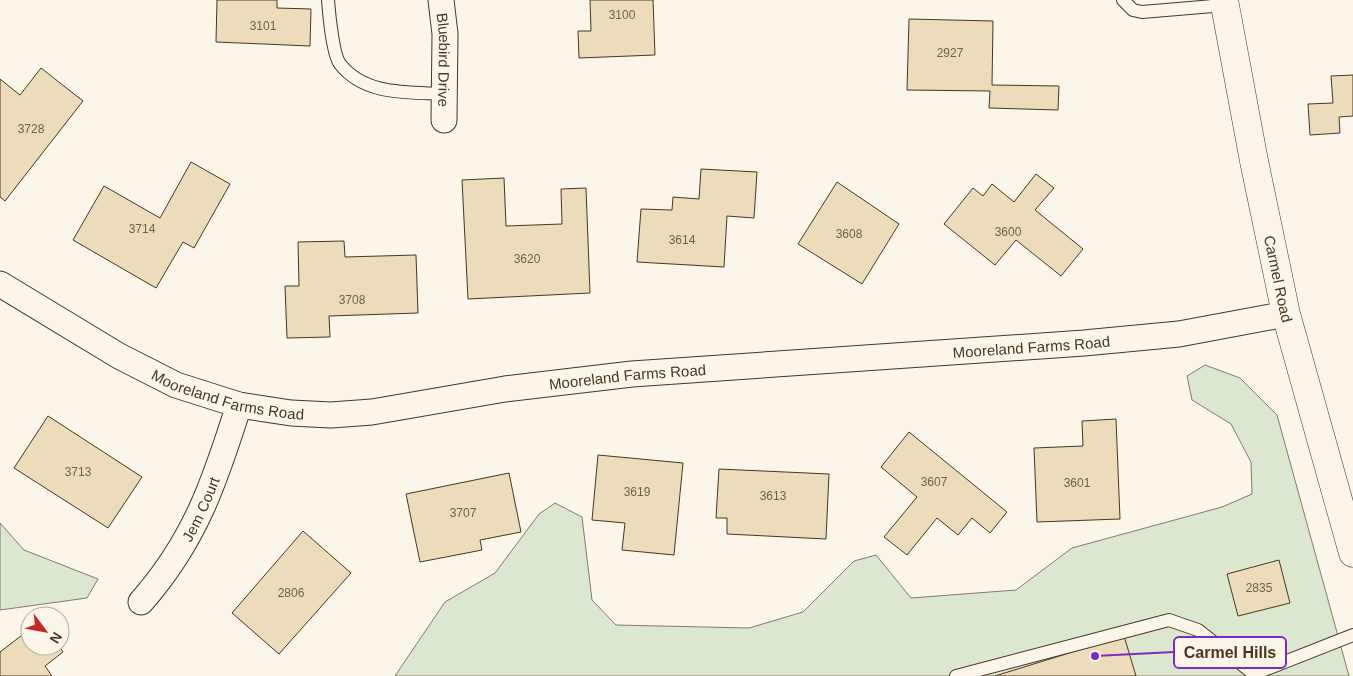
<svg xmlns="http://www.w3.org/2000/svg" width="1353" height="676" font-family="Arial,sans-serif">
<rect width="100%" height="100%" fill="#fbf6e9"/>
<g fill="#dce7d0" stroke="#887966">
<path d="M 1205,365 L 1240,378 L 1277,415 L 1349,676 L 395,676 L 445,602 L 495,573 L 539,514 L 555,503 L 582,517 L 592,600 L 616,625 L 749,628 L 803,612 L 854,561 L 876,555 L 911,598 L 1016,590 L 1072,548 L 1222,507 L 1252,494 L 1251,462 L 1231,424 L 1192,400 L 1187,376 Z"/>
<path d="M 0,523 L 24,550 L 98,579 L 87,598 L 0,610 Z"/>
</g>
<g fill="#ecdcbc" stroke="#4a3520">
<path d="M 217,0 L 277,0 L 277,8 L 311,9 L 310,46 L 216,42 Z"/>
<path d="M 590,0 L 653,0 L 655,55 L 579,58 L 578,31 L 591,31 Z"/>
<path d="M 909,19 L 993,21 L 992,85 L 1059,86 L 1058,110 L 989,108 L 990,91 L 907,90 Z"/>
<path d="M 41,68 L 83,101 L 5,201 L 0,197 L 0,79 L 20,95 Z"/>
<path d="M 1353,75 L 1353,116 L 1339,117 L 1340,133 L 1310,135 L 1308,104 L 1333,103 L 1331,76 Z"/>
<path d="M 191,162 L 230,184 L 194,248 L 183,242 L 156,288 L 73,240 L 104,186 L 160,218 Z"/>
<path d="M 701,169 L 757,172 L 754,218 L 727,216 L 724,267 L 637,262 L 641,209 L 672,210 L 673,197 L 699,199 Z"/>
<path d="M 1036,174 L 1054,188 L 1035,210 L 1083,249 L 1061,276 L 1016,240 L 995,265 L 944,224 L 973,188 L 983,196 L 992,184 L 1014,202 Z"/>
<path d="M 504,178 L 506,226 L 562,224 L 561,189 L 586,188 L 590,293 L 468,299 L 462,180 Z"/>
<path d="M 837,182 L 899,224 L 862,284 L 798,244 Z"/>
<path d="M 344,241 L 345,257 L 416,255 L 418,313 L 329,316 L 330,337 L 287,338 L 285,286 L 299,286 L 298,242 Z"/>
<path d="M 48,416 L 142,477 L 108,528 L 14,468 Z"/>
<path d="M 1116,419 L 1120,519 L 1037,522 L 1034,448 L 1083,446 L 1082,421 Z"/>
<path d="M 909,432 L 1007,512 L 990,533 L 972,518 L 958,535 L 937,518 L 907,555 L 884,537 L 917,497 L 881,467 Z"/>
<path d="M 598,455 L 683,463 L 674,555 L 622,550 L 625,523 L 592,520 Z"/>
<path d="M 719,469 L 829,474 L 826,539 L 727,534 L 727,518 L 716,518 Z"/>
<path d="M 509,473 L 521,532 L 480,540 L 482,550 L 420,562 L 406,494 Z"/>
<path d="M 303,531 L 351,573 L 279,654 L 232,613 Z"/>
<path d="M 1279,560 L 1290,603 L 1238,616 L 1227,574 Z"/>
<path d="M 30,629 L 30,646 L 59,646 L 63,652 L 45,666 L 52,676 L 0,676 L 0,652 Z"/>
<path d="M 1124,636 L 1136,676 L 995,676 Z"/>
</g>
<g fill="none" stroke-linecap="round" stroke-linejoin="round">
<g stroke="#4a3520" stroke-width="14">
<g id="service">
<path d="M 328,0 C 329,13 333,55 340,64 C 365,96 409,92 445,94"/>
<path d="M 1123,0 L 1133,10 L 1142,12 L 1225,5"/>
<path d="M 956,676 L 1169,620 L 1198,630 L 1254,674 L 1353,635"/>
</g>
</g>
<g stroke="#4a3520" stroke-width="27">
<g id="minor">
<path id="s1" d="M 441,0 L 445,34 L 444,120"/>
<path id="s2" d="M 0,284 L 119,356 L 176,385 L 239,405 L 291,413 L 331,415 L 372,412 L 505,389 L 632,374 L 1084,343 L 1179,334 L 1286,314"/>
<path id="s3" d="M 141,602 C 195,541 215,481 239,405"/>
</g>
</g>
<g stroke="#4a3520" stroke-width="29">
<g id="secondary">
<path id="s4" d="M 1224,0 L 1254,161 L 1286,314 L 1353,553"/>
</g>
</g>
<use href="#service" stroke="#fbf6e9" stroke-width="12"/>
<use href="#minor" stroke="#fbf6e9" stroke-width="25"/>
<use href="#secondary" stroke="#fbf6e9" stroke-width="28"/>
</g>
<g text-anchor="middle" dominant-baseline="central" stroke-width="4" stroke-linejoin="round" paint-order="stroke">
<g font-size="12" fill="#725f47">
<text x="622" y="15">3100</text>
<text x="263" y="26">3101</text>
<text x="950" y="53">2927</text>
<text x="31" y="129">3728</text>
<text x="142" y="229">3714</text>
<text x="1008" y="232">3600</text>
<text x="849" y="234">3608</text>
<text x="682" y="240">3614</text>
<text x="527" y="259">3620</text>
<text x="352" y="300">3708</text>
<text x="78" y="472">3713</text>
<text x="934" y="482">3607</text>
<text x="1077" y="483">3601</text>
<text x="637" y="492">3619</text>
<text x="773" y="496">3613</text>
<text x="463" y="513">3707</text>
<text x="1259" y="588">2835</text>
<text x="291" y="593">2806</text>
</g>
<g font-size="15" fill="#4a3520" stroke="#fbf6e9">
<text stroke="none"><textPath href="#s1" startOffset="60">Bluebird Drive</textPath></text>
<text stroke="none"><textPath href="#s4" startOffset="284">Carmel Road</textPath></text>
<text stroke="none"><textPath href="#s2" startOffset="1066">Mooreland Farms Road</textPath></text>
<text stroke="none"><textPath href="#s2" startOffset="661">Mooreland Farms Road</textPath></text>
<text stroke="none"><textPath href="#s2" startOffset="256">Mooreland Farms Road</textPath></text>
<text stroke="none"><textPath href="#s3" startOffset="111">Jem Court</textPath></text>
</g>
</g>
<path fill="none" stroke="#7b2cbf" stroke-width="2" d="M1095 656L1174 652"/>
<circle fill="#7b2cbf" stroke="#fbf6e9" stroke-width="2" cx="1095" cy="656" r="5"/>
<rect fill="#fbf6e9" stroke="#7b2cbf" stroke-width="2" x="1174" y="637" width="112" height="31" rx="5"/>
<g font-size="16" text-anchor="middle" font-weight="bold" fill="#4a3520">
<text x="1230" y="658">Carmel Hills</text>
</g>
<g transform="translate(45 631) rotate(122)"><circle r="24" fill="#fbf6e9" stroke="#b4a999"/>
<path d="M0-4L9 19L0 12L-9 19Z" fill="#c62828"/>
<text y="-8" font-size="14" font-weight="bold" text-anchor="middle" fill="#4a3520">N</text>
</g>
</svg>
